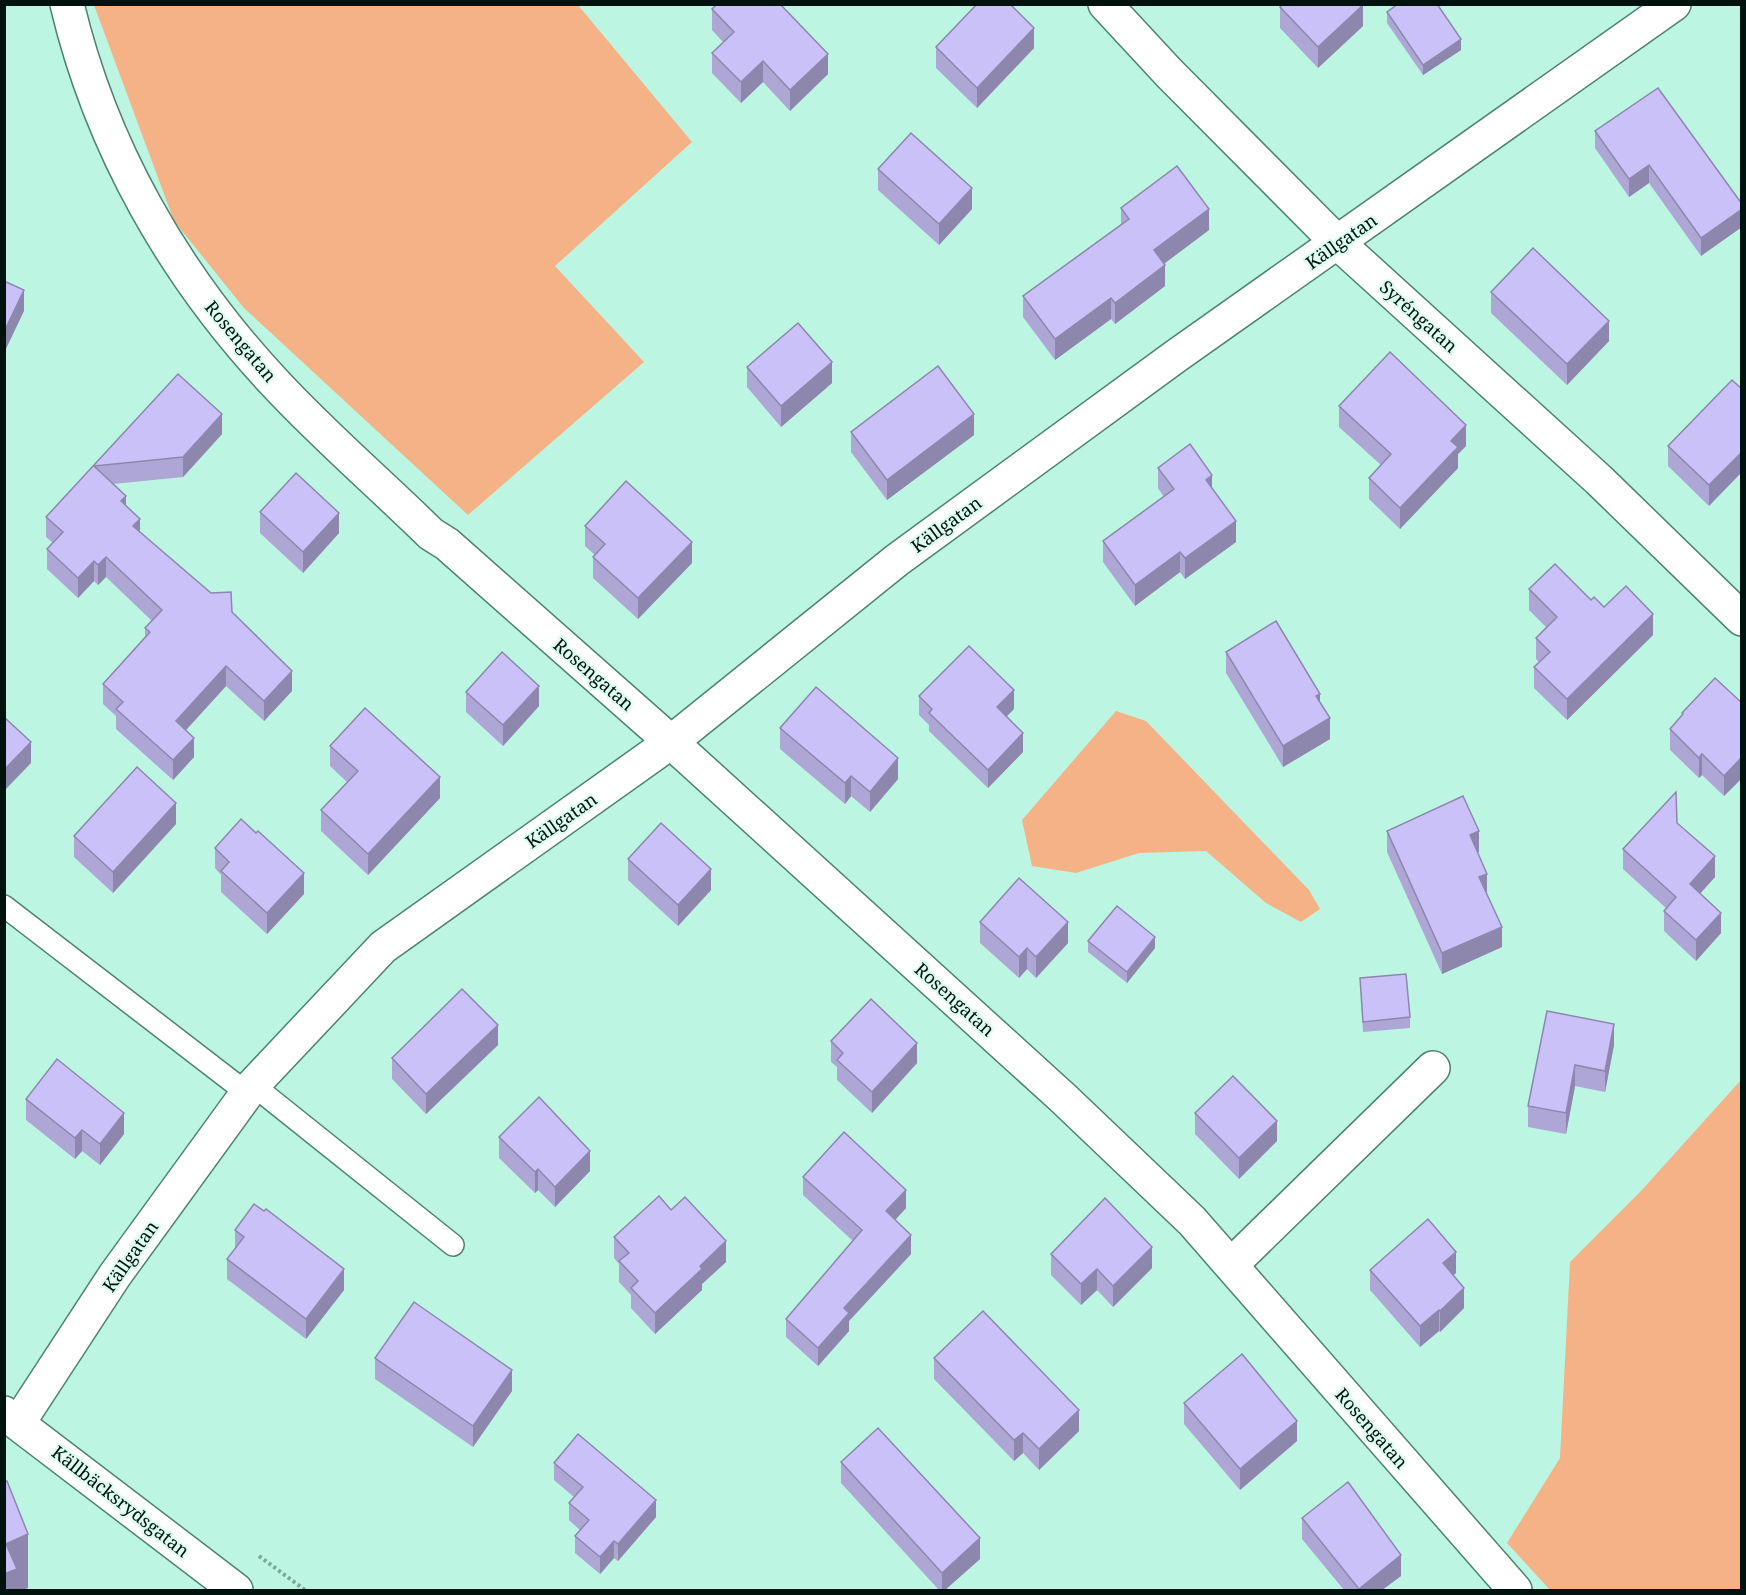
<svg xmlns="http://www.w3.org/2000/svg" width="1746" height="1595" font-family="'Noto Serif',serif">
<rect width="100%" height="100%" fill="#bcf5e2"/>
<g fill="#f6b287">
<path d="M 94,5 L 578,5 L 692,142 L 555,266 L 644,362 L 468,515 L 244,308 L 174,221 Z"/>
<path d="M 1116,711 L 1146,721 L 1309,890 L 1320,909 L 1301,922 L 1266,903 L 1206,851 L 1139,853 L 1076,873 L 1032,866 L 1022,820 Z"/>
<path d="M 1741,1080 L 1741,1590 L 1550,1590 L 1507,1543 L 1560,1458 L 1570,1262 L 1641,1191 Z"/>
</g>
<g fill="none" stroke-linecap="round" stroke-linejoin="round">
<g stroke="#4d8272" stroke-width="24">
<g id="service">
<path d="M 4,906 L 247,1093"/>
<path d="M 253,1085 L 453,1245"/>
</g>
</g>
<g stroke="#4d8272" stroke-width="36">
<g id="minor">
<path d="M 67,4 C 101,147 174,275 274,382 C 323,435 379,483 431,534 L 447,544 L 671,742 L 1063,1098 L 1192,1221 L 1515,1590"/>
<path d="M 1105,4 L 1169,73 L 1338,243 L 1599,480 L 1742,619"/>
<path d="M 1231,1265 L 1433,1068"/>
<path d="M 4,1413 L 236,1590"/>
<path d="M 19,1422 L 115,1275 L 253,1085 L 383,947 L 671,742 L 897,560 L 1176,356 L 1674,4"/>
</g>
</g>
<path stroke="#7ca89a" stroke-width="4" stroke-dasharray="3 3" stroke-linecap="butt" d="M 259,1556 L 305,1590"/>
<use href="#service" stroke="#fff" stroke-width="21"/>
<use href="#minor" stroke="#fff" stroke-width="33"/>
</g>
<g fill="#aea6d5">
<path d="M 1280,7 L 1363,26 L 1318,68 L 1280,28 Z"/>
<path d="M 712,9 L 828,74 L 790,111 L 763,82 L 741,103 L 712,73 L 712,53 L 723,42 L 712,30 Z"/>
<path d="M 1387,12 L 1461,50 L 1423,75 L 1387,23 Z"/>
<path d="M 936,47 L 1034,48 L 977,108 L 936,68 Z"/>
<path d="M 1595,131 L 1742,204 L 1701,256 L 1649,183 L 1629,197 L 1595,148 Z"/>
<path d="M 878,169 L 972,209 L 939,245 L 878,190 Z"/>
<path d="M 1121,208 L 1209,230 L 1164,264 L 1165,286 L 1115,324 L 1111,319 L 1055,360 L 1023,317 L 1023,296 L 1121,224 Z"/>
<path d="M 1491,292 L 1609,341 L 1567,385 L 1491,313 Z"/>
<path d="M 747,367 L 832,383 L 781,427 L 747,387 Z"/>
<path d="M 178,374 L 222,434 L 183,477 L 113,484 L 140,532 L 232,612 L 292,691 L 264,721 L 226,686 L 186,730 L 194,757 L 173,780 L 116,729 L 116,716 L 103,704 L 103,684 L 145,637 L 145,628 L 152,621 L 106,577 L 98,585 L 94,581 L 78,598 L 47,569 L 47,549 L 53,543 L 46,537 L 46,517 Z"/>
<path d="M 1732,380 L 1709,506 L 1668,466 L 1668,446 Z"/>
<path d="M 1339,406 L 1466,446 L 1458,454 L 1458,468 L 1400,529 L 1369,499 L 1369,478 L 1381,465 L 1339,427 Z"/>
<path d="M 851,432 L 974,435 L 887,500 L 851,452 Z"/>
<path d="M 1158,468 L 1212,489 L 1236,542 L 1185,579 L 1180,572 L 1135,606 L 1103,562 L 1103,541 L 1164,497 L 1158,488 Z"/>
<path d="M 260,512 L 339,533 L 303,573 L 260,533 Z"/>
<path d="M 585,526 L 692,563 L 638,619 L 593,578 L 593,557 L 595,555 L 585,546 Z"/>
<path d="M 1529,589 L 1591,600 L 1653,635 L 1567,720 L 1534,688 L 1534,667 L 1539,662 L 1536,659 L 1536,638 L 1546,627 L 1529,610 Z"/>
<path d="M 1226,652 L 1330,739 L 1283,767 L 1226,673 Z"/>
<path d="M 466,692 L 539,706 L 503,746 L 466,712 Z"/>
<path d="M 919,696 L 1014,709 L 1006,717 L 1023,752 L 988,788 L 929,731 L 929,725 L 919,715 Z"/>
<path d="M 1742,703 L 1742,778 L 1724,796 L 1702,775 L 1699,778 L 1670,750 L 1670,729 L 1682,716 L 1682,713 Z"/>
<path d="M 780,728 L 898,779 L 870,812 L 851,796 L 845,804 L 780,749 Z"/>
<path d="M 330,746 L 440,798 L 368,875 L 321,831 L 321,810 L 347,782 L 330,766 Z"/>
<path d="M 1677,823 L 1715,877 L 1700,893 L 1721,933 L 1696,961 L 1664,931 L 1664,911 L 1666,908 L 1623,869 L 1623,849 Z"/>
<path d="M 176,824 L 113,893 L 74,857 L 74,836 Z"/>
<path d="M 1387,831 L 1479,852 L 1477,852 L 1487,894 L 1502,947 L 1442,974 L 1387,852 Z"/>
<path d="M 256,833 L 304,894 L 267,934 L 221,892 L 221,875 L 215,868 L 215,848 Z"/>
<path d="M 628,859 L 711,890 L 678,926 L 628,880 Z"/>
<path d="M 980,922 L 1068,943 L 1036,978 L 1027,969 L 1019,978 L 980,943 Z"/>
<path d="M 1088,941 L 1155,948 L 1127,983 L 1088,952 Z"/>
<path d="M 1360,978 L 1410,1017 L 1410,1028 L 1363,1032 Z"/>
<path d="M 1547,1011 L 1614,1045 L 1605,1092 L 1575,1086 L 1566,1134 L 1528,1127 L 1528,1106 Z"/>
<path d="M 831,1041 L 917,1063 L 872,1113 L 837,1080 L 837,1067 L 831,1062 Z"/>
<path d="M 498,1045 L 426,1114 L 392,1079 L 392,1058 Z"/>
<path d="M 26,1099 L 124,1134 L 100,1165 L 82,1151 L 75,1159 L 26,1120 Z"/>
<path d="M 1195,1113 L 1277,1141 L 1239,1179 L 1195,1134 Z"/>
<path d="M 499,1137 L 590,1171 L 555,1207 L 538,1190 L 535,1193 L 499,1158 Z"/>
<path d="M 803,1177 L 906,1208 L 895,1220 L 911,1254 L 849,1321 L 849,1331 L 818,1366 L 786,1337 L 786,1319 L 853,1241 L 803,1195 Z"/>
<path d="M 671,1210 L 726,1262 L 702,1284 L 702,1290 L 655,1334 L 631,1308 L 631,1295 L 619,1282 L 619,1264 L 614,1258 L 614,1237 Z"/>
<path d="M 235,1230 L 344,1290 L 306,1339 L 227,1279 L 227,1259 L 235,1249 Z"/>
<path d="M 1051,1254 L 1152,1268 L 1113,1307 L 1097,1290 L 1081,1305 L 1051,1275 Z"/>
<path d="M 1370,1270 L 1456,1273 L 1453,1275 L 1464,1308 L 1440,1332 L 1439,1331 L 1420,1347 L 1370,1290 Z"/>
<path d="M 375,1358 L 512,1391 L 473,1447 L 375,1379 Z"/>
<path d="M 934,1358 L 1079,1431 L 1039,1470 L 1023,1453 L 1014,1461 L 934,1379 Z"/>
<path d="M 1184,1403 L 1297,1441 L 1240,1490 L 1184,1424 Z"/>
<path d="M 841,1462 L 980,1559 L 945,1590 L 939,1590 L 841,1483 Z"/>
<path d="M 554,1463 L 656,1517 L 618,1561 L 614,1558 L 600,1574 L 575,1553 L 575,1536 L 580,1530 L 569,1520 L 569,1503 L 574,1497 L 554,1480 Z"/>
<path d="M 1302,1518 L 1401,1576 L 1382,1590 L 1344,1590 L 1302,1539 Z"/>
</g>
<g fill="#8d87ae">
<path d="M 1363,5 L 1363,26 L 1318,68 L 1318,47 Z"/>
<path d="M 1034,28 L 1034,48 L 977,108 L 977,88 Z"/>
<path d="M 1461,39 L 1461,50 L 1423,75 L 1423,65 Z"/>
<path d="M 828,54 L 828,74 L 790,111 L 790,90 Z"/>
<path d="M 763,61 L 763,82 L 741,103 L 741,82 Z"/>
<path d="M 1649,165 L 1649,183 L 1629,197 L 1629,179 Z"/>
<path d="M 972,188 L 972,209 L 939,245 L 939,224 Z"/>
<path d="M 1209,209 L 1209,230 L 1154,271 L 1154,250 Z"/>
<path d="M 1742,209 L 1742,227 L 1701,256 L 1701,238 Z"/>
<path d="M 1165,265 L 1165,286 L 1115,324 L 1115,303 Z"/>
<path d="M 24,290 L 24,311 L 4,353 L 4,332 Z"/>
<path d="M 1111,298 L 1111,319 L 1055,360 L 1055,339 Z"/>
<path d="M 1609,321 L 1609,341 L 1567,385 L 1567,364 Z"/>
<path d="M 832,362 L 832,383 L 781,427 L 781,406 Z"/>
<path d="M 222,414 L 222,434 L 183,477 L 183,457 Z"/>
<path d="M 974,414 L 974,435 L 887,500 L 887,480 Z"/>
<path d="M 1466,425 L 1466,446 L 1458,454 L 1458,468 L 1400,529 L 1400,508 L 1451,441 Z"/>
<path d="M 1742,452 L 1742,472 L 1709,506 L 1709,485 Z"/>
<path d="M 1212,475 L 1212,496 L 1206,480 Z"/>
<path d="M 126,496 L 126,516 L 121,501 Z"/>
<path d="M 339,513 L 339,533 L 303,573 L 303,552 Z"/>
<path d="M 140,519 L 140,539 L 133,526 Z"/>
<path d="M 1236,521 L 1236,542 L 1185,579 L 1185,558 Z"/>
<path d="M 692,542 L 692,563 L 638,619 L 638,598 Z"/>
<path d="M 1180,552 L 1180,572 L 1135,606 L 1135,585 Z"/>
<path d="M 106,557 L 106,577 L 98,585 L 98,565 Z"/>
<path d="M 94,561 L 94,581 L 78,598 L 78,578 Z"/>
<path d="M 1653,614 L 1653,635 L 1567,720 L 1567,699 Z"/>
<path d="M 226,666 L 226,686 L 176,741 L 176,721 Z"/>
<path d="M 292,671 L 292,691 L 264,721 L 264,701 Z"/>
<path d="M 539,686 L 539,706 L 503,746 L 503,725 Z"/>
<path d="M 1014,690 L 1014,709 L 997,726 L 997,707 Z"/>
<path d="M 1320,694 L 1320,714 L 1316,696 Z"/>
<path d="M 1330,718 L 1330,739 L 1283,767 L 1283,746 Z"/>
<path d="M 1023,733 L 1023,752 L 988,788 L 988,770 Z"/>
<path d="M 194,738 L 194,757 L 173,780 L 173,760 Z"/>
<path d="M 31,742 L 31,763 L 4,791 L 4,770 Z"/>
<path d="M 1702,754 L 1702,775 L 1699,778 L 1699,758 Z"/>
<path d="M 1742,757 L 1742,778 L 1724,796 L 1724,776 Z"/>
<path d="M 898,758 L 898,779 L 870,812 L 870,792 Z"/>
<path d="M 851,776 L 851,796 L 845,804 L 845,783 Z"/>
<path d="M 440,777 L 440,798 L 368,875 L 368,854 Z"/>
<path d="M 176,803 L 176,824 L 113,893 L 113,872 Z"/>
<path d="M 1479,831 L 1479,852 L 1470,856 L 1470,835 Z"/>
<path d="M 1715,856 L 1715,877 L 1690,905 L 1690,884 Z"/>
<path d="M 711,869 L 711,890 L 678,926 L 678,905 Z"/>
<path d="M 304,873 L 304,894 L 267,934 L 267,913 Z"/>
<path d="M 1487,874 L 1487,894 L 1479,877 Z"/>
<path d="M 1721,913 L 1721,933 L 1696,961 L 1696,940 Z"/>
<path d="M 1068,922 L 1068,943 L 1036,978 L 1036,957 Z"/>
<path d="M 1502,927 L 1502,947 L 1442,974 L 1442,953 Z"/>
<path d="M 1155,937 L 1155,948 L 1127,983 L 1127,972 Z"/>
<path d="M 1027,948 L 1027,969 L 1019,978 L 1019,957 Z"/>
<path d="M 1614,1024 L 1614,1045 L 1605,1092 L 1605,1071 Z"/>
<path d="M 498,1025 L 498,1045 L 426,1114 L 426,1094 Z"/>
<path d="M 917,1043 L 917,1063 L 872,1113 L 872,1092 Z"/>
<path d="M 1575,1065 L 1575,1086 L 1566,1134 L 1566,1113 Z"/>
<path d="M 124,1113 L 124,1134 L 100,1165 L 100,1144 Z"/>
<path d="M 1277,1121 L 1277,1141 L 1239,1179 L 1239,1158 Z"/>
<path d="M 82,1130 L 82,1151 L 75,1159 L 75,1138 Z"/>
<path d="M 590,1151 L 590,1171 L 555,1207 L 555,1187 Z"/>
<path d="M 538,1169 L 538,1190 L 535,1193 L 535,1172 Z"/>
<path d="M 906,1190 L 906,1208 L 886,1230 L 886,1211 Z"/>
<path d="M 911,1235 L 911,1254 L 849,1321 L 849,1331 L 818,1366 L 818,1348 L 844,1308 Z"/>
<path d="M 726,1241 L 726,1262 L 702,1284 L 702,1290 L 655,1334 L 655,1313 L 700,1266 Z"/>
<path d="M 1152,1247 L 1152,1268 L 1113,1307 L 1113,1286 Z"/>
<path d="M 1456,1252 L 1456,1273 L 1443,1284 L 1443,1263 Z"/>
<path d="M 344,1269 L 344,1290 L 306,1339 L 306,1319 Z"/>
<path d="M 1097,1269 L 1097,1290 L 1081,1305 L 1081,1284 Z"/>
<path d="M 1464,1288 L 1464,1308 L 1440,1332 L 1440,1311 Z"/>
<path d="M 1439,1310 L 1439,1331 L 1420,1347 L 1420,1326 Z"/>
<path d="M 512,1370 L 512,1391 L 473,1447 L 473,1426 Z"/>
<path d="M 1079,1410 L 1079,1431 L 1039,1470 L 1039,1449 Z"/>
<path d="M 1297,1421 L 1297,1441 L 1240,1490 L 1240,1469 Z"/>
<path d="M 1023,1433 L 1023,1453 L 1014,1461 L 1014,1440 Z"/>
<path d="M 656,1500 L 656,1517 L 618,1561 L 618,1544 Z"/>
<path d="M 28,1534 L 28,1588 L 23,1590 L 4,1590 L 6,1544 Z"/>
<path d="M 980,1538 L 980,1559 L 945,1590 L 942,1590 L 942,1573 Z"/>
<path d="M 614,1541 L 614,1558 L 600,1574 L 600,1557 Z"/>
<path d="M 1401,1555 L 1401,1576 L 1382,1590 L 1359,1590 L 1359,1589 Z"/>
</g>
<g fill="#cac1f8" stroke="#8d87ae" stroke-width="1.5">
<path d="M 717,4 L 780,4 L 828,54 L 790,90 L 763,61 L 741,82 L 712,53 L 734,32 L 712,9 Z"/>
<path d="M 977,4 L 1010,4 L 1034,28 L 977,88 L 936,47 Z"/>
<path d="M 1283,4 L 1362,4 L 1363,5 L 1318,47 L 1280,7 Z"/>
<path d="M 1398,4 L 1437,4 L 1461,39 L 1423,65 L 1387,12 Z"/>
<path d="M 1658,88 L 1742,204 L 1742,209 L 1701,238 L 1649,165 L 1629,179 L 1595,131 Z"/>
<path d="M 911,133 L 972,188 L 939,224 L 878,169 Z"/>
<path d="M 1177,166 L 1209,209 L 1154,250 L 1165,265 L 1115,303 L 1111,298 L 1055,339 L 1023,296 L 1129,219 L 1121,208 Z"/>
<path d="M 1533,248 L 1609,321 L 1567,364 L 1491,292 Z"/>
<path d="M 4,281 L 24,290 L 4,332 Z"/>
<path d="M 798,323 L 832,362 L 781,406 L 747,367 Z"/>
<path d="M 1390,352 L 1466,425 L 1451,441 L 1458,447 L 1400,508 L 1369,478 L 1391,454 L 1339,406 Z"/>
<path d="M 938,366 L 974,414 L 887,480 L 851,432 Z"/>
<path d="M 178,374 L 222,414 L 183,457 L 94,466 L 126,496 L 121,501 L 140,519 L 133,526 L 211,593 L 231,592 L 232,612 L 292,671 L 264,701 L 226,666 L 176,721 L 194,738 L 173,760 L 116,709 L 123,702 L 103,684 L 150,632 L 145,628 L 162,610 L 106,557 L 98,565 L 94,561 L 78,578 L 47,549 L 63,532 L 46,517 Z"/>
<path d="M 1732,380 L 1742,389 L 1742,452 L 1709,485 L 1668,446 Z"/>
<path d="M 1190,444 L 1212,475 L 1206,480 L 1236,521 L 1185,558 L 1180,552 L 1135,585 L 1103,541 L 1174,489 L 1158,468 Z"/>
<path d="M 296,473 L 339,513 L 303,552 L 260,512 Z"/>
<path d="M 626,481 L 692,542 L 638,598 L 593,557 L 605,544 L 585,526 Z"/>
<path d="M 1555,564 L 1591,600 L 1594,597 L 1604,607 L 1626,586 L 1653,614 L 1567,699 L 1534,667 L 1550,652 L 1536,638 L 1557,617 L 1529,589 Z"/>
<path d="M 1276,621 L 1320,694 L 1316,696 L 1330,718 L 1283,746 L 1226,652 Z"/>
<path d="M 969,646 L 1014,690 L 997,707 L 1023,733 L 988,770 L 929,713 L 932,709 L 919,696 Z"/>
<path d="M 502,652 L 539,686 L 503,725 L 466,692 Z"/>
<path d="M 1715,678 L 1742,703 L 1742,757 L 1724,776 L 1702,754 L 1699,758 L 1670,729 L 1683,714 L 1682,713 Z"/>
<path d="M 816,687 L 898,758 L 870,792 L 851,776 L 845,783 L 780,728 Z"/>
<path d="M 365,708 L 440,777 L 368,854 L 321,810 L 358,771 L 330,746 Z"/>
<path d="M 4,717 L 31,742 L 4,770 Z"/>
<path d="M 137,767 L 176,803 L 113,872 L 74,836 Z"/>
<path d="M 1676,792 L 1677,823 L 1715,856 L 1690,884 L 1721,913 L 1696,940 L 1664,911 L 1676,897 L 1623,849 Z"/>
<path d="M 1463,796 L 1479,831 L 1470,835 L 1487,874 L 1479,877 L 1502,927 L 1442,953 L 1387,831 Z"/>
<path d="M 241,819 L 256,833 L 258,831 L 304,873 L 267,913 L 221,871 L 229,862 L 215,848 Z"/>
<path d="M 661,823 L 711,869 L 678,905 L 628,859 Z"/>
<path d="M 1019,878 L 1068,922 L 1036,957 L 1027,948 L 1019,957 L 980,922 Z"/>
<path d="M 1117,906 L 1155,937 L 1127,972 L 1088,941 Z"/>
<path d="M 1406,974 L 1410,1017 L 1363,1022 L 1360,978 Z"/>
<path d="M 462,989 L 498,1025 L 426,1094 L 392,1058 Z"/>
<path d="M 871,999 L 917,1043 L 872,1092 L 837,1060 L 843,1053 L 831,1041 Z"/>
<path d="M 1547,1011 L 1614,1024 L 1605,1071 L 1575,1065 L 1566,1113 L 1528,1106 Z"/>
<path d="M 57,1059 L 124,1113 L 100,1144 L 82,1130 L 75,1138 L 26,1099 Z"/>
<path d="M 1233,1076 L 1277,1121 L 1239,1158 L 1195,1113 Z"/>
<path d="M 539,1097 L 590,1151 L 555,1187 L 538,1169 L 535,1172 L 499,1137 Z"/>
<path d="M 844,1132 L 906,1190 L 886,1211 L 911,1235 L 844,1308 L 849,1313 L 818,1348 L 786,1319 L 862,1230 L 803,1177 Z"/>
<path d="M 659,1196 L 671,1210 L 685,1197 L 726,1241 L 700,1266 L 702,1269 L 655,1313 L 631,1288 L 638,1281 L 619,1261 L 629,1253 L 614,1237 Z"/>
<path d="M 1105,1198 L 1152,1247 L 1113,1286 L 1097,1269 L 1081,1284 L 1051,1254 Z"/>
<path d="M 254,1204 L 264,1211 L 266,1209 L 344,1269 L 306,1319 L 227,1259 L 244,1237 L 235,1230 Z"/>
<path d="M 1428,1219 L 1456,1252 L 1443,1263 L 1464,1288 L 1440,1311 L 1439,1310 L 1420,1326 L 1370,1270 Z"/>
<path d="M 414,1302 L 512,1370 L 473,1426 L 375,1358 Z"/>
<path d="M 983,1311 L 1079,1410 L 1039,1449 L 1023,1433 L 1014,1440 L 934,1358 Z"/>
<path d="M 1242,1354 L 1297,1421 L 1240,1469 L 1184,1403 Z"/>
<path d="M 878,1428 L 980,1538 L 942,1573 L 841,1462 Z"/>
<path d="M 578,1434 L 656,1500 L 618,1544 L 614,1541 L 600,1557 L 575,1536 L 589,1520 L 569,1503 L 583,1487 L 554,1463 Z"/>
<path d="M 4,1481 L 7,1481 L 28,1534 L 6,1544 L 17,1569 L 4,1574 Z"/>
<path d="M 1348,1482 L 1401,1555 L 1359,1589 L 1302,1518 Z"/>
</g>
<g text-anchor="middle" dominant-baseline="central" stroke-width="4.5" stroke-linejoin="round" paint-order="stroke">
<g font-size="18" fill="#00120d" stroke="#dbfdf1">
<text transform="translate(1341 241) rotate(-35)">Källgatan</text>
<text transform="translate(1419 316) rotate(42)">Syréngatan</text>
<text transform="translate(241 341) rotate(50)">Rosengatan</text>
<text transform="translate(946 524) rotate(-36)">Källgatan</text>
<text transform="translate(594 674) rotate(41)">Rosengatan</text>
<text transform="translate(561 820) rotate(-35)">Källgatan</text>
<text transform="translate(955 999) rotate(42)">Rosengatan</text>
<text transform="translate(130 1256) rotate(-55)">Källgatan</text>
<text transform="translate(1372 1428) rotate(49)">Rosengatan</text>
<text transform="translate(121 1501) rotate(38)">Källbäcksrydsgatan</text>
</g>
</g>
<rect width="1746" height="1595" fill="none" stroke="#00120d" stroke-width="12"/>
</svg>
